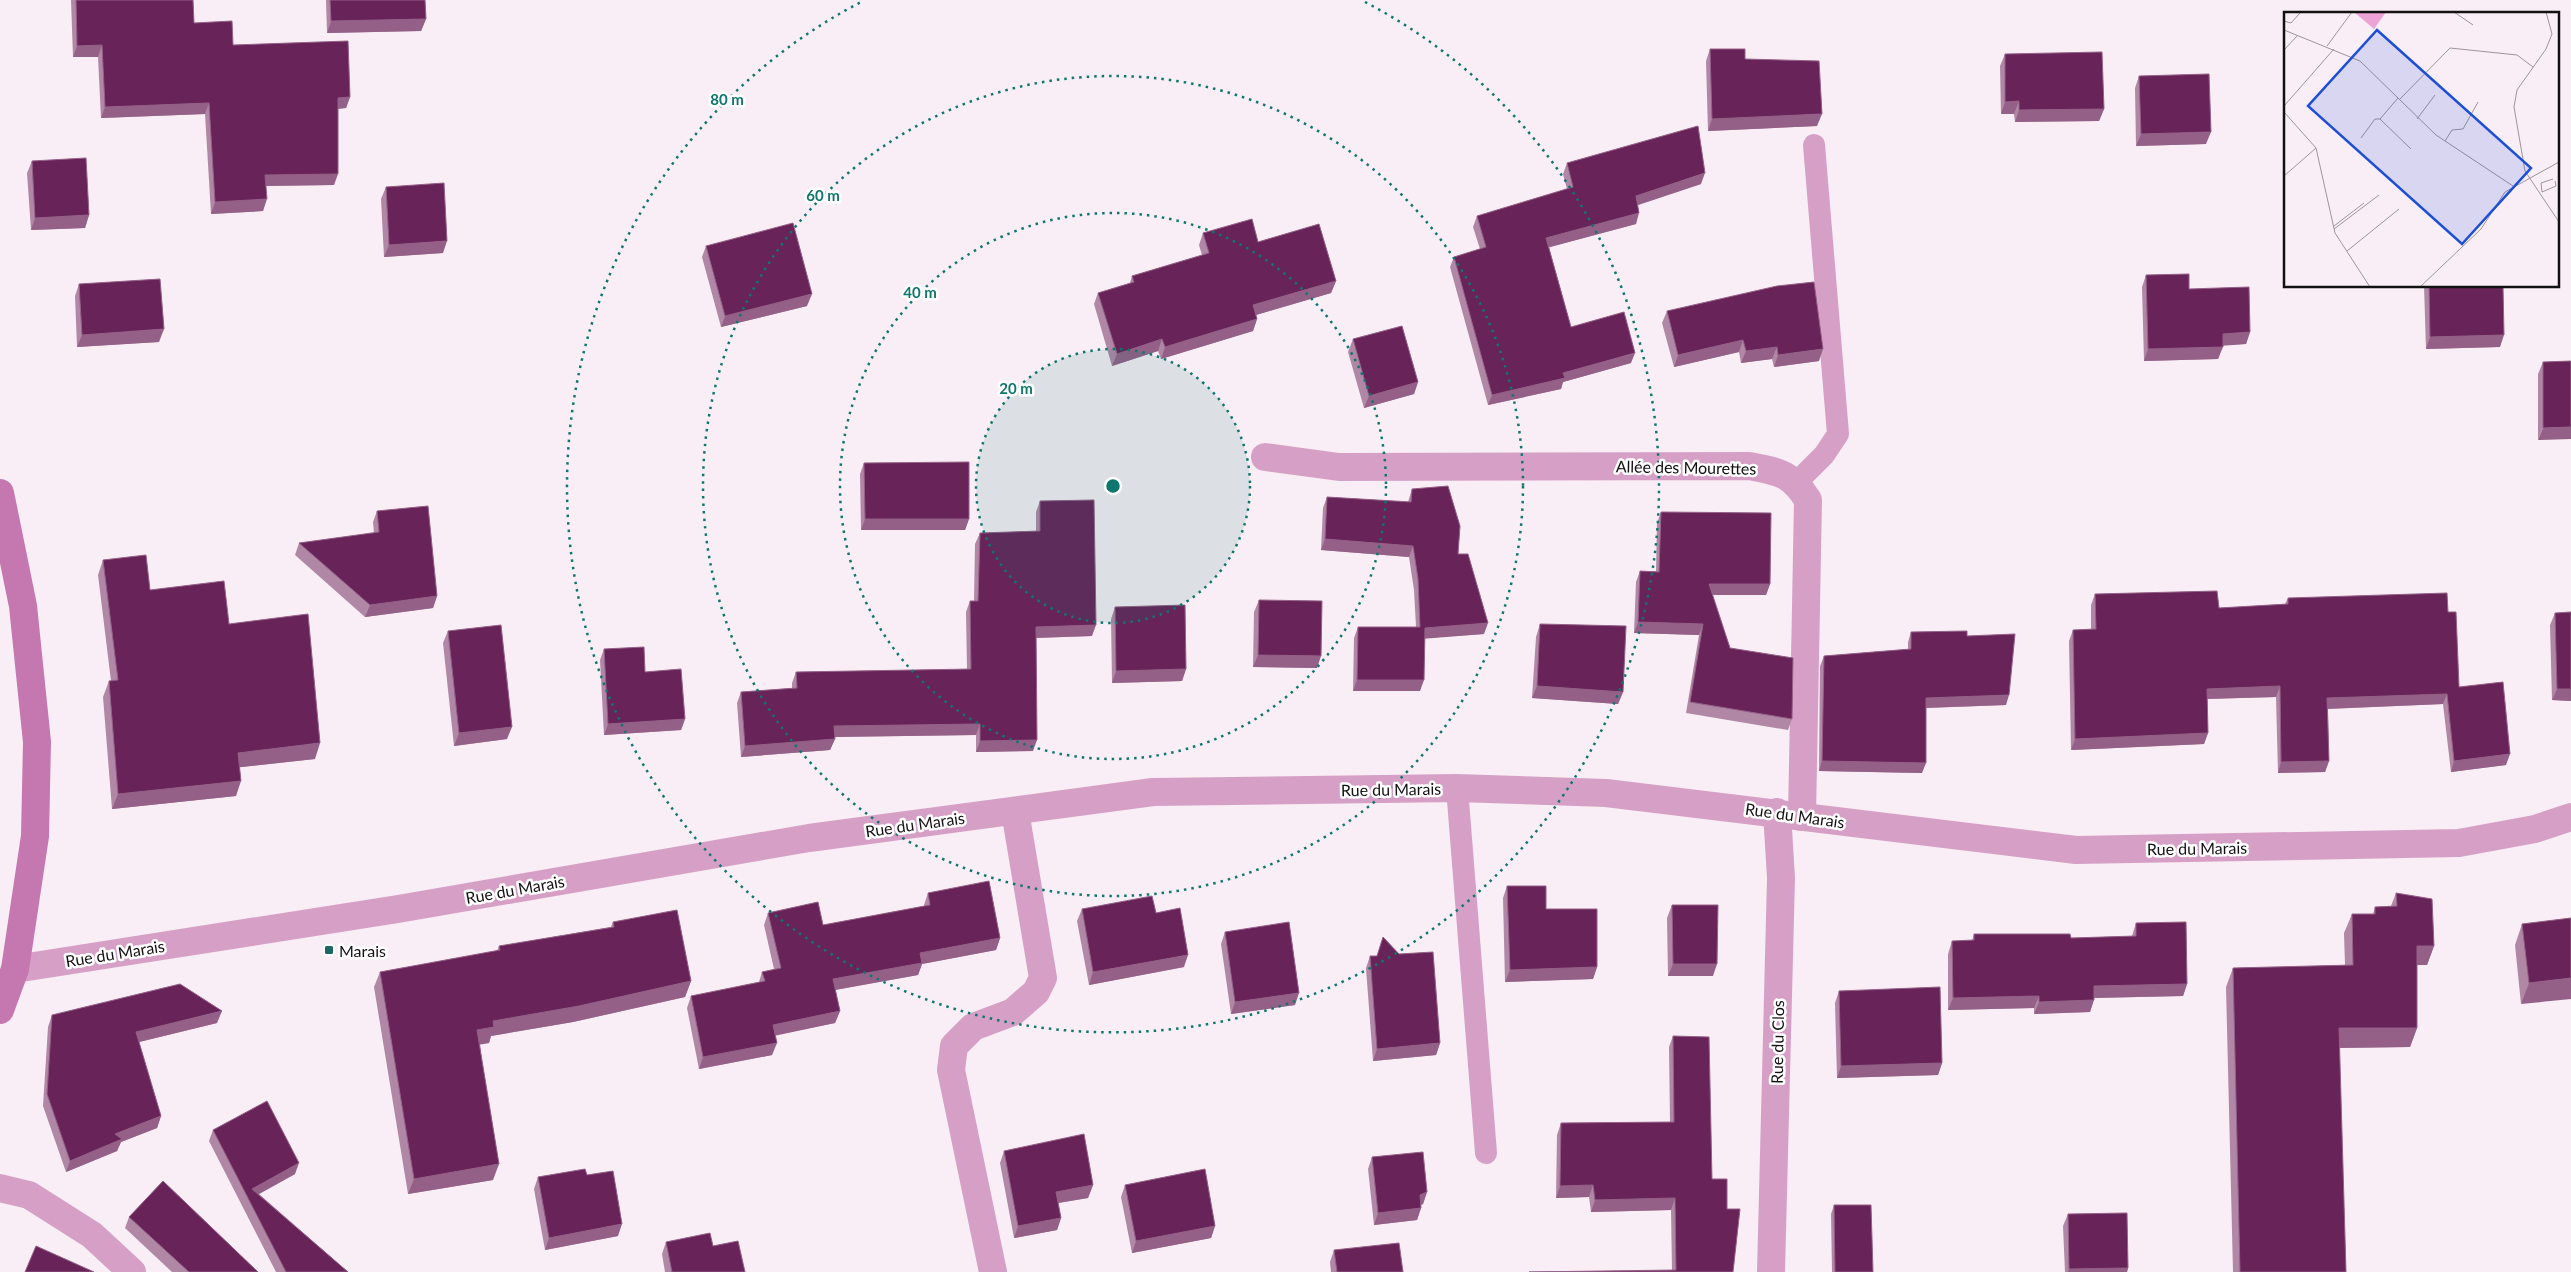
<svg xmlns="http://www.w3.org/2000/svg" width="2571" height="1272" font-family="Lato,sans-serif">
<rect width="100%" height="100%" fill="#f9eef5"/>
<g fill="none" stroke-linecap="round" stroke-linejoin="round">
<g stroke="#d6a0c6" stroke-width="22">
<path d="M 1797,482 L 1824,455 L 1838,434 L 1814,145"/>
<path d="M 1457,788 L 1486,1153"/>
</g>
<g stroke="#d6a0c6" stroke-width="28">
<path d="M 1265,457 L 1339,467 L 1749,466 C 1780,472 1791,473 1808,500 L 1802,817"/>
<path d="M 15,969 L 398,909 L 809,838 L 1153,792 L 1457,788 L 1606,793 L 2076,850 L 2459,843 L 2535,829 L 2571,817"/>
<path d="M 0,1188 L 29,1195 L 92,1235 L 132,1272"/>
<path d="M 993,1272 L 951,1070 L 954,1046 L 973,1027 L 1013,1012 L 1036,992 L 1043,978 L 1015,811"/>
<path d="M 1771,1272 L 1781,878 L 1777,812"/>
</g>
<path stroke="#c577b0" stroke-width="28" d="M 0,493 L 23,606 L 37,742 L 35,836 L 15,969 L 0,1010"/>
</g>
<g fill="#b088a6">
<path d="M 71,0 L 193,0 L 194,23 L 233,45 L 350,97 L 346,108 L 338,109 L 334,185 L 266,186 L 263,211 L 211,214 L 205,114 L 101,118 L 98,57 L 73,57 Z"/>
<path d="M 326,0 L 425,0 L 426,19 L 421,31 L 327,33 Z"/>
<path d="M 1710,49 L 1745,59 L 1817,126 L 1708,131 L 1706,61 Z"/>
<path d="M 2005,54 L 2104,109 L 2099,121 L 2015,122 L 2014,114 L 2001,114 L 2000,66 Z"/>
<path d="M 2139,76 L 2206,144 L 2136,146 L 2135,88 Z"/>
<path d="M 32,161 L 89,215 L 85,228 L 31,230 L 27,173 Z"/>
<path d="M 1567,163 L 1701,184 L 1638,205 L 1636,224 L 1549,247 L 1571,327 L 1631,363 L 1563,382 L 1561,389 L 1488,405 L 1450,267 L 1454,257 L 1480,249 L 1473,227 L 1477,216 L 1567,189 L 1563,174 Z"/>
<path d="M 386,187 L 443,253 L 384,257 L 381,199 Z"/>
<path d="M 1203,233 L 1258,242 L 1336,281 L 1331,293 L 1256,315 L 1257,319 L 1253,331 L 1161,359 L 1158,351 L 1112,366 L 1094,304 L 1098,293 L 1130,283 L 1132,276 L 1202,255 L 1199,245 Z"/>
<path d="M 706,246 L 807,306 L 721,327 L 702,257 Z"/>
<path d="M 2146,275 L 2189,289 L 2250,332 L 2246,344 L 2223,345 L 2218,359 L 2144,361 L 2142,287 Z"/>
<path d="M 79,284 L 159,342 L 77,347 L 75,296 Z"/>
<path d="M 2424,286 L 2503,286 L 2500,347 L 2426,349 Z"/>
<path d="M 1667,311 L 1819,361 L 1774,367 L 1772,359 L 1741,363 L 1739,352 L 1674,367 L 1662,323 Z"/>
<path d="M 1353,339 L 1418,382 L 1414,394 L 1364,408 L 1348,352 Z"/>
<path d="M 2571,361 L 2538,440 L 2538,374 L 2543,362 Z"/>
<path d="M 864,463 L 969,519 L 965,530 L 861,530 L 860,474 Z"/>
<path d="M 1412,489 L 1458,554 L 1484,634 L 1425,638 L 1420,691 L 1353,691 L 1354,638 L 1358,627 L 1416,627 L 1414,590 L 1409,557 L 1321,550 L 1323,508 L 1327,497 L 1408,502 Z"/>
<path d="M 1040,501 L 1092,636 L 1036,638 L 1033,751 L 976,752 L 976,735 L 834,737 L 835,739 L 830,750 L 741,757 L 737,703 L 741,692 L 792,688 L 792,683 L 796,672 L 967,670 L 966,612 L 970,601 L 974,601 L 975,544 L 980,533 L 1036,531 L 1036,512 Z"/>
<path d="M 377,511 L 437,596 L 433,608 L 365,617 L 295,555 L 299,543 L 374,533 L 373,522 Z"/>
<path d="M 1661,512 L 1770,584 L 1766,595 L 1712,595 L 1730,648 L 1792,719 L 1788,730 L 1686,713 L 1699,635 L 1634,633 L 1636,582 L 1640,571 L 1656,571 L 1657,523 Z"/>
<path d="M 103,560 L 150,590 L 229,624 L 315,759 L 240,767 L 236,796 L 112,809 L 103,697 L 109,681 L 111,681 L 98,575 Z"/>
<path d="M 2095,594 L 2219,608 L 2285,604 L 2288,598 L 2448,612 L 2459,687 L 2506,765 L 2451,772 L 2443,704 L 2328,709 L 2329,761 L 2325,772 L 2278,773 L 2276,697 L 2207,699 L 2208,733 L 2204,744 L 2071,750 L 2069,641 L 2073,630 L 2091,629 L 2091,605 Z"/>
<path d="M 1259,600 L 1317,668 L 1253,667 L 1254,612 Z"/>
<path d="M 1115,607 L 1186,669 L 1182,681 L 1112,683 L 1111,619 Z"/>
<path d="M 2555,613 L 2571,701 L 2552,700 L 2550,625 Z"/>
<path d="M 1540,624 L 1623,692 L 1618,704 L 1532,698 L 1536,637 Z"/>
<path d="M 448,631 L 507,739 L 454,746 L 443,643 Z"/>
<path d="M 1911,632 L 1967,636 L 2006,705 L 1926,708 L 1922,773 L 1819,771 L 1820,666 L 1824,656 L 1908,649 L 1908,642 Z"/>
<path d="M 604,649 L 645,672 L 685,719 L 681,730 L 604,735 L 600,660 Z"/>
<path d="M 1507,886 L 1546,909 L 1597,967 L 1593,979 L 1505,982 L 1503,898 Z"/>
<path d="M 928,893 L 1000,938 L 996,950 L 922,964 L 918,975 L 835,990 L 840,1011 L 835,1023 L 775,1035 L 772,1055 L 699,1069 L 687,1008 L 691,996 L 759,982 L 762,972 L 774,969 L 764,925 L 768,913 L 823,925 L 924,906 L 924,905 Z"/>
<path d="M 2396,893 L 2434,946 L 2427,965 L 2417,965 L 2417,1028 L 2410,1047 L 2339,1048 L 2346,1272 L 2233,1272 L 2226,987 L 2233,968 L 2345,965 L 2344,933 L 2352,914 L 2373,914 L 2375,907 L 2391,906 Z"/>
<path d="M 1672,905 L 1713,976 L 1668,976 L 1667,918 Z"/>
<path d="M 1082,909 L 1156,913 L 1184,967 L 1089,985 L 1077,921 Z"/>
<path d="M 2571,918 L 2521,1004 L 2515,945 L 2522,924 Z"/>
<path d="M 613,922 L 691,981 L 685,997 L 573,1022 L 491,1036 L 489,1043 L 480,1044 L 493,1180 L 408,1194 L 374,987 L 380,972 L 497,951 L 499,946 L 611,927 Z"/>
<path d="M 2136,923 L 2187,984 L 2183,996 L 2094,998 L 2090,1012 L 2034,1014 L 2034,1008 L 1948,1010 L 1948,954 L 1952,941 L 1972,941 L 1974,934 L 2071,938 L 2132,936 Z"/>
<path d="M 1225,932 L 1295,1005 L 1231,1014 L 1221,944 Z"/>
<path d="M 1370,956 L 1440,1043 L 1436,1055 L 1373,1061 L 1366,968 Z"/>
<path d="M 1839,991 L 1942,1063 L 1938,1075 L 1837,1078 L 1835,1003 Z"/>
<path d="M 52,1015 L 217,1023 L 139,1042 L 161,1116 L 157,1128 L 121,1142 L 117,1151 L 66,1172 L 43,1106 L 48,1027 Z"/>
<path d="M 1673,1036 L 1712,1179 L 1727,1209 L 1733,1272 L 1672,1271 L 1671,1210 L 1591,1212 L 1589,1197 L 1556,1198 L 1557,1135 L 1561,1123 L 1670,1122 L 1669,1047 Z"/>
<path d="M 213,1130 L 295,1174 L 259,1194 L 348,1272 L 276,1272 L 209,1141 Z"/>
<path d="M 1004,1151 L 1093,1185 L 1088,1198 L 1058,1203 L 1061,1218 L 1057,1230 L 1014,1238 L 1000,1163 Z"/>
<path d="M 1372,1157 L 1427,1192 L 1423,1204 L 1421,1205 L 1421,1208 L 1417,1220 L 1374,1225 L 1368,1169 Z"/>
<path d="M 538,1177 L 618,1236 L 545,1250 L 534,1189 Z"/>
<path d="M 1125,1185 L 1215,1226 L 1211,1238 L 1132,1253 L 1121,1197 Z"/>
<path d="M 1834,1205 L 1873,1272 L 1832,1272 L 1831,1214 Z"/>
<path d="M 2068,1214 L 2128,1268 L 2127,1272 L 2065,1272 L 2063,1226 Z"/>
<path d="M 129,1217 L 258,1272 L 172,1272 L 125,1228 Z"/>
<path d="M 666,1242 L 713,1246 L 745,1272 L 665,1272 L 662,1254 Z"/>
<path d="M 1334,1250 L 1403,1272 L 1331,1272 L 1330,1262 Z"/>
</g>
<g fill="#946087">
<path d="M 426,19 L 421,31 L 327,33 L 331,21 Z"/>
<path d="M 102,45 L 98,57 L 73,57 L 77,46 Z"/>
<path d="M 350,97 L 346,108 L 334,109 L 338,98 Z"/>
<path d="M 2019,101 L 2014,114 L 2001,114 L 2005,102 Z"/>
<path d="M 209,103 L 205,114 L 101,118 L 105,107 Z"/>
<path d="M 2104,109 L 2099,121 L 2015,122 L 2019,110 Z"/>
<path d="M 1822,114 L 1817,126 L 1708,131 L 1712,119 Z"/>
<path d="M 2211,132 L 2206,144 L 2136,146 L 2141,134 Z"/>
<path d="M 1705,173 L 1701,184 L 1632,207 L 1636,196 Z"/>
<path d="M 338,174 L 334,185 L 261,186 L 265,175 Z"/>
<path d="M 267,199 L 263,211 L 211,214 L 215,202 Z"/>
<path d="M 1639,213 L 1636,224 L 1543,249 L 1546,238 Z"/>
<path d="M 89,215 L 85,228 L 31,230 L 35,218 Z"/>
<path d="M 447,241 L 443,253 L 384,257 L 389,245 Z"/>
<path d="M 1336,281 L 1331,293 L 1249,317 L 1253,305 Z"/>
<path d="M 812,294 L 807,306 L 721,327 L 725,316 Z"/>
<path d="M 1257,319 L 1253,331 L 1161,359 L 1165,347 Z"/>
<path d="M 164,329 L 159,342 L 77,347 L 82,335 Z"/>
<path d="M 2250,332 L 2246,344 L 2219,346 L 2223,334 Z"/>
<path d="M 2504,335 L 2500,347 L 2426,349 L 2430,337 Z"/>
<path d="M 1162,339 L 1158,351 L 1112,366 L 1117,354 Z"/>
<path d="M 1743,340 L 1739,352 L 1674,367 L 1678,355 Z"/>
<path d="M 1777,347 L 1772,359 L 1741,363 L 1746,351 Z"/>
<path d="M 2223,347 L 2218,359 L 2144,361 L 2148,349 Z"/>
<path d="M 1823,349 L 1819,361 L 1774,367 L 1778,355 Z"/>
<path d="M 1635,353 L 1631,363 L 1563,382 L 1561,389 L 1488,405 L 1492,395 L 1563,373 Z"/>
<path d="M 1418,382 L 1414,394 L 1364,408 L 1369,396 Z"/>
<path d="M 2571,427 L 2571,439 L 2538,440 L 2543,428 Z"/>
<path d="M 865,519 L 969,519 L 965,530 L 861,530 Z"/>
<path d="M 1325,539 L 1413,546 L 1409,557 L 1321,550 Z"/>
<path d="M 1709,584 L 1770,584 L 1766,595 L 1705,595 Z"/>
<path d="M 437,596 L 433,608 L 365,617 L 370,605 Z"/>
<path d="M 1638,622 L 1703,624 L 1699,635 L 1634,633 Z"/>
<path d="M 1488,623 L 1484,634 L 1421,639 L 1425,628 Z"/>
<path d="M 1096,625 L 1092,636 L 1032,638 L 1036,627 Z"/>
<path d="M 1258,655 L 1321,656 L 1317,668 L 1253,667 Z"/>
<path d="M 1186,669 L 1182,681 L 1112,683 L 1116,671 Z"/>
<path d="M 1357,680 L 1424,680 L 1420,691 L 1353,691 Z"/>
<path d="M 1537,686 L 1623,692 L 1618,704 L 1532,698 Z"/>
<path d="M 2280,686 L 2276,697 L 2203,699 L 2207,689 Z"/>
<path d="M 2557,689 L 2571,689 L 2571,701 L 2552,700 Z"/>
<path d="M 2447,694 L 2443,704 L 2323,709 L 2327,698 Z"/>
<path d="M 2009,695 L 2006,705 L 1922,708 L 1926,698 Z"/>
<path d="M 685,719 L 681,730 L 604,735 L 608,724 Z"/>
<path d="M 980,724 L 976,735 L 830,737 L 834,726 Z"/>
<path d="M 512,727 L 507,739 L 454,746 L 459,733 Z"/>
<path d="M 2208,733 L 2204,744 L 2071,750 L 2075,739 Z"/>
<path d="M 835,739 L 830,750 L 741,757 L 745,746 Z"/>
<path d="M 1037,740 L 1033,751 L 976,752 L 980,741 Z"/>
<path d="M 320,743 L 315,759 L 233,768 L 238,753 Z"/>
<path d="M 2510,754 L 2506,765 L 2451,772 L 2454,761 Z"/>
<path d="M 1822,761 L 1926,763 L 1922,773 L 1819,771 Z"/>
<path d="M 2329,761 L 2325,772 L 2278,773 L 2281,762 Z"/>
<path d="M 241,781 L 236,796 L 112,809 L 118,794 Z"/>
<path d="M 1000,938 L 996,950 L 922,964 L 918,975 L 829,991 L 833,979 L 920,953 Z"/>
<path d="M 2417,946 L 2434,946 L 2427,965 L 2410,965 Z"/>
<path d="M 1188,955 L 1184,967 L 1089,985 L 1093,972 Z"/>
<path d="M 1673,964 L 1717,964 L 1713,976 L 1668,976 Z"/>
<path d="M 1597,967 L 1593,979 L 1505,982 L 1510,970 Z"/>
<path d="M 2571,978 L 2571,999 L 2521,1004 L 2529,983 Z"/>
<path d="M 691,981 L 685,997 L 573,1022 L 491,1036 L 489,1043 L 472,1046 L 477,1030 L 493,1021 Z"/>
<path d="M 2187,984 L 2183,996 L 2090,998 L 2094,986 Z"/>
<path d="M 1299,993 L 1295,1005 L 1231,1014 L 1235,1002 Z"/>
<path d="M 2039,996 L 2034,1008 L 1948,1010 L 1953,998 Z"/>
<path d="M 2094,1000 L 2090,1012 L 2034,1014 L 2039,1002 Z"/>
<path d="M 222,1011 L 217,1023 L 131,1044 L 136,1032 Z"/>
<path d="M 840,1011 L 835,1023 L 769,1037 L 773,1025 Z"/>
<path d="M 2339,1028 L 2417,1028 L 2410,1047 L 2332,1048 Z"/>
<path d="M 777,1043 L 772,1055 L 699,1069 L 703,1057 Z"/>
<path d="M 1440,1043 L 1436,1055 L 1373,1061 L 1377,1049 Z"/>
<path d="M 1942,1063 L 1938,1075 L 1837,1078 L 1841,1066 Z"/>
<path d="M 161,1116 L 157,1128 L 121,1142 L 117,1151 L 66,1172 L 70,1161 L 115,1134 Z"/>
<path d="M 299,1163 L 295,1174 L 248,1200 L 252,1189 Z"/>
<path d="M 499,1164 L 493,1180 L 408,1194 L 414,1179 Z"/>
<path d="M 1093,1185 L 1088,1198 L 1052,1204 L 1056,1192 Z"/>
<path d="M 1593,1185 L 1589,1197 L 1556,1198 L 1560,1186 Z"/>
<path d="M 1427,1192 L 1423,1204 L 1416,1207 L 1420,1195 Z"/>
<path d="M 1675,1198 L 1671,1210 L 1591,1212 L 1595,1200 Z"/>
<path d="M 1421,1208 L 1417,1220 L 1374,1225 L 1378,1213 Z"/>
<path d="M 1061,1218 L 1057,1230 L 1014,1238 L 1018,1226 Z"/>
<path d="M 622,1224 L 618,1236 L 545,1250 L 549,1238 Z"/>
<path d="M 1215,1226 L 1211,1238 L 1132,1253 L 1136,1241 Z"/>
<path d="M 2128,1268 L 2127,1272 L 2068,1272 L 2069,1269 Z"/>
</g>
<g fill="#682358" stroke="#946087">
<path d="M 76,0 L 193,0 L 194,23 L 232,21 L 233,45 L 348,41 L 350,97 L 338,98 L 338,174 L 265,175 L 267,199 L 215,202 L 209,103 L 105,107 L 102,45 L 77,46 Z"/>
<path d="M 330,0 L 425,0 L 426,19 L 331,21 Z"/>
<path d="M 1710,49 L 1745,49 L 1745,59 L 1819,61 L 1822,114 L 1712,119 Z"/>
<path d="M 2102,52 L 2104,109 L 2019,110 L 2019,101 L 2005,102 L 2005,54 Z"/>
<path d="M 2209,74 L 2211,132 L 2141,134 L 2139,76 Z"/>
<path d="M 1698,126 L 1705,173 L 1636,196 L 1639,213 L 1546,238 L 1571,327 L 1624,312 L 1635,353 L 1563,373 L 1565,378 L 1492,395 L 1454,257 L 1486,247 L 1477,216 L 1573,187 L 1567,163 Z"/>
<path d="M 86,158 L 89,215 L 35,218 L 32,161 Z"/>
<path d="M 444,183 L 447,241 L 389,245 L 386,187 Z"/>
<path d="M 1252,219 L 1258,242 L 1319,224 L 1336,281 L 1253,305 L 1257,319 L 1165,347 L 1162,339 L 1117,354 L 1098,293 L 1134,282 L 1132,276 L 1209,253 L 1203,233 Z"/>
<path d="M 793,223 L 812,294 L 725,316 L 706,246 Z"/>
<path d="M 2189,274 L 2189,289 L 2249,287 L 2250,332 L 2223,334 L 2223,347 L 2148,349 L 2146,275 Z"/>
<path d="M 160,279 L 164,329 L 82,335 L 79,284 Z"/>
<path d="M 1814,282 L 1823,349 L 1778,355 L 1777,347 L 1746,351 L 1743,340 L 1678,355 L 1667,311 L 1777,286 Z"/>
<path d="M 2429,286 L 2503,286 L 2504,335 L 2430,337 Z"/>
<path d="M 1402,326 L 1418,382 L 1369,396 L 1353,339 Z"/>
<path d="M 2571,361 L 2571,427 L 2543,428 L 2543,362 Z"/>
<path d="M 969,462 L 969,519 L 865,519 L 864,463 Z"/>
<path d="M 1448,486 L 1460,526 L 1458,554 L 1468,554 L 1488,623 L 1425,628 L 1424,680 L 1357,680 L 1358,627 L 1420,627 L 1418,579 L 1413,546 L 1325,539 L 1327,497 L 1411,502 L 1412,489 Z"/>
<path d="M 1094,500 L 1096,625 L 1036,627 L 1037,740 L 980,741 L 980,724 L 834,726 L 835,739 L 745,746 L 741,692 L 797,688 L 796,672 L 971,669 L 970,601 L 978,601 L 980,533 L 1040,531 L 1040,501 Z"/>
<path d="M 428,506 L 437,596 L 370,605 L 299,543 L 379,532 L 377,511 Z"/>
<path d="M 1661,512 L 1771,513 L 1770,584 L 1709,584 L 1730,648 L 1793,658 L 1792,719 L 1690,702 L 1703,624 L 1638,622 L 1640,571 L 1659,572 Z"/>
<path d="M 146,555 L 150,590 L 224,581 L 229,624 L 308,614 L 320,743 L 238,753 L 241,781 L 118,794 L 109,681 L 118,680 L 103,560 Z"/>
<path d="M 2217,591 L 2219,608 L 2288,604 L 2288,598 L 2447,593 L 2448,612 L 2456,612 L 2459,687 L 2503,682 L 2510,754 L 2454,761 L 2447,694 L 2327,698 L 2329,761 L 2281,762 L 2280,686 L 2207,689 L 2208,733 L 2075,739 L 2073,630 L 2096,629 L 2095,594 Z"/>
<path d="M 1259,600 L 1322,601 L 1321,656 L 1258,655 Z"/>
<path d="M 1185,605 L 1186,669 L 1116,671 L 1115,607 Z"/>
<path d="M 2571,612 L 2571,689 L 2557,689 L 2555,613 Z"/>
<path d="M 1540,624 L 1626,626 L 1623,692 L 1537,686 Z"/>
<path d="M 501,625 L 512,727 L 459,733 L 448,631 Z"/>
<path d="M 1967,631 L 1967,636 L 2015,634 L 2009,695 L 1926,698 L 1926,763 L 1822,761 L 1824,656 L 1911,649 L 1911,632 Z"/>
<path d="M 644,647 L 645,672 L 681,669 L 685,719 L 608,724 L 604,649 Z"/>
<path d="M 989,881 L 1000,938 L 920,953 L 922,963 L 833,979 L 840,1011 L 773,1025 L 777,1043 L 703,1057 L 691,996 L 765,981 L 762,972 L 781,968 L 768,913 L 818,902 L 823,925 L 930,905 L 928,893 Z"/>
<path d="M 1507,886 L 1546,886 L 1546,909 L 1597,909 L 1597,967 L 1510,970 Z"/>
<path d="M 2396,893 L 2432,899 L 2434,946 L 2417,946 L 2417,1028 L 2339,1028 L 2346,1272 L 2240,1272 L 2233,968 L 2353,965 L 2352,914 L 2375,914 L 2375,907 L 2397,906 Z"/>
<path d="M 1152,896 L 1156,913 L 1180,908 L 1188,955 L 1093,972 L 1082,909 Z"/>
<path d="M 1672,905 L 1718,905 L 1717,964 L 1673,964 Z"/>
<path d="M 677,910 L 691,981 L 579,1006 L 493,1021 L 494,1027 L 477,1030 L 499,1164 L 414,1179 L 380,972 L 500,950 L 499,946 L 614,927 L 613,922 Z"/>
<path d="M 2571,918 L 2571,978 L 2529,983 L 2522,924 Z"/>
<path d="M 1289,922 L 1299,993 L 1235,1002 L 1225,932 Z"/>
<path d="M 2186,922 L 2187,984 L 2094,986 L 2094,1000 L 2039,1002 L 2039,996 L 1953,998 L 1952,941 L 1974,940 L 1974,934 L 2070,934 L 2071,938 L 2136,936 L 2136,923 Z"/>
<path d="M 1383,937 L 1399,954 L 1433,952 L 1440,1043 L 1377,1049 L 1370,956 L 1377,956 Z"/>
<path d="M 180,984 L 222,1011 L 136,1032 L 161,1116 L 115,1134 L 122,1139 L 70,1161 L 47,1094 L 52,1015 Z"/>
<path d="M 1940,987 L 1942,1063 L 1841,1066 L 1839,991 Z"/>
<path d="M 1673,1036 L 1709,1037 L 1712,1179 L 1727,1179 L 1727,1209 L 1740,1209 L 1733,1272 L 1529,1272 L 1676,1270 L 1675,1198 L 1595,1200 L 1593,1185 L 1560,1186 L 1561,1123 L 1674,1122 Z"/>
<path d="M 267,1101 L 299,1163 L 252,1189 L 348,1272 L 286,1272 L 213,1130 Z"/>
<path d="M 1084,1134 L 1093,1185 L 1056,1192 L 1061,1218 L 1018,1226 L 1004,1151 Z"/>
<path d="M 1423,1152 L 1427,1192 L 1420,1195 L 1421,1208 L 1378,1213 L 1372,1157 Z"/>
<path d="M 585,1169 L 587,1175 L 613,1171 L 622,1224 L 549,1238 L 538,1177 Z"/>
<path d="M 1205,1169 L 1215,1226 L 1136,1241 L 1125,1185 Z"/>
<path d="M 163,1181 L 258,1272 L 189,1272 L 129,1217 Z"/>
<path d="M 1834,1205 L 1871,1205 L 1873,1272 L 1835,1272 Z"/>
<path d="M 2127,1213 L 2128,1268 L 2069,1269 L 2068,1214 Z"/>
<path d="M 710,1233 L 713,1246 L 738,1241 L 745,1272 L 672,1272 L 666,1242 Z"/>
<path d="M 1399,1243 L 1403,1272 L 1337,1272 L 1334,1250 Z"/>
<path d="M 36,1246 L 94,1272 L 25,1272 Z"/>
</g>
<circle cx="1113" cy="486" r="137" fill="#0f766e" fill-opacity=".12"/>
<g fill="none" stroke="#0f766e" stroke-width="2.5" stroke-dasharray="2.5 5">
<circle cx="1113" cy="486" r="137"/>
<circle cx="1113" cy="486" r="273"/>
<circle cx="1113" cy="486" r="410"/>
<path d="M1365 2A546 546 0 1 1 861 2"/>
</g>
<rect fill="#1b6761" stroke="#fff" stroke-width="2" x="324" y="945" width="10" height="10" rx="2.5"/>
<g text-anchor="middle" dominant-baseline="central" stroke-width="5" stroke-linejoin="round" paint-order="stroke">
<g font-size="16" fill="#131012" stroke="#fff">
<text transform="translate(1686 467) rotate(1)">Allée des Mourettes</text>
<text transform="translate(1391 789) rotate(-1)">Rue du Marais</text>
<text transform="translate(1795 815) rotate(8)">Rue du Marais</text>
<text transform="translate(915 824) rotate(-8)">Rue du Marais</text>
<text transform="translate(2197 848) rotate(-1)">Rue du Marais</text>
<text transform="translate(515 889) rotate(-10)">Rue du Marais</text>
<text transform="translate(115 953) rotate(-9)">Rue du Marais</text>
<text transform="translate(1777 1042) rotate(-89)">Rue du Clos</text>
</g>
<g font-size="16" fill="#131012" stroke="#fff" text-anchor="start">
<text x="339" y="950">Marais</text>
</g>
</g>
<g transform="translate(2284 12)">
<rect width="275" height="275" fill="#f9eef5"/>
<path d="M 70,0 L 102,0 L 90,17 Z" fill="#eda3d8"/>
<path fill="none" stroke="#9d959a" stroke-width="1" d="M 170,0 L 189,13M 262,0 L 268,22 L 262,37 L 233,78 L 230,95 L 241,159 L 275,210M 0,9 L 7,11 L 16,1M 0,18 L 76,49 L 152,123 L 229,174M 43,34 L 68,0M 0,38 L 14,23M 114,86 L 96,107 L 127,137M 115,88 L 166,36 L 233,43 L 249,55M 0,94 L 50,37M 0,100 L 32,136 L 51,221 L 86,275M 133,107 L 151,83M 77,126 L 91,107 L 96,107M 161,129 L 168,118 L 179,117 L 194,90M 0,164 L 32,136M 269,167 L 257,171 L 258,180 L 272,174 L 271,169M 50,214 L 80,191M 50,217 L 95,183M 63,239 L 115,197M 136,275 L 197,217 L 221,180 L 275,150"/>
<path fill="#1d4ed8" fill-opacity="0.15" stroke="#1d4ed8" stroke-width="2.5" d="M 93,18 L 247,156 L 178,232 L 24,94 Z"/>
<rect width="275" height="275" fill="none" stroke="#131012" stroke-width="2.5"/>
</g>
<circle cx="1113" cy="486" r="8" fill="#0f766e" stroke="#fff" stroke-width="2.5"/>
<g font-size="15" text-anchor="middle" font-weight="bold" fill="#0f766e" stroke="#fff" stroke-width="5" stroke-linejoin="round" paint-order="stroke">
<text x="727" y="105">80 m</text>
<text x="823" y="201">60 m</text>
<text x="920" y="298">40 m</text>
<text x="1016" y="394">20 m</text>
</g>
</svg>
